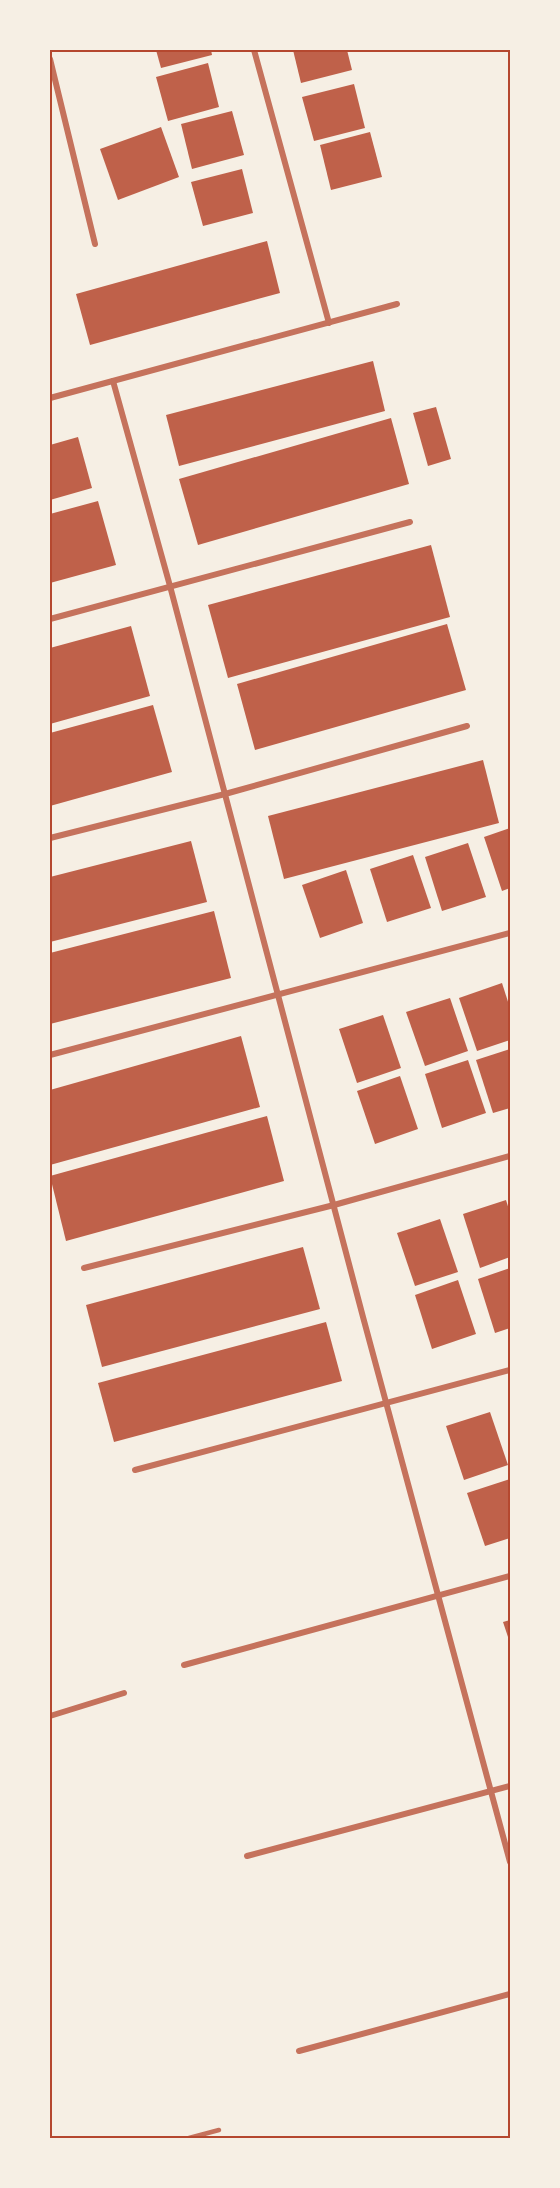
<svg xmlns="http://www.w3.org/2000/svg" width="560" height="2188" font-family="Lato,sans-serif">
<rect width="100%" height="100%" fill="#f6efe4"/>
<g fill="#bf614a">
<path d="M 156,50 L 211,50 L 212,55 L 161,68 Z"/>
<path d="M 293,50 L 347,50 L 352,70 L 301,83 Z"/>
<path d="M 208,63 L 219,107 L 168,121 L 156,77 Z"/>
<path d="M 354,84 L 365,128 L 314,141 L 302,97 Z"/>
<path d="M 232,111 L 244,155 L 192,169 L 181,124 Z"/>
<path d="M 161,127 L 179,177 L 118,200 L 100,149 Z"/>
<path d="M 370,132 L 382,177 L 331,190 L 320,145 Z"/>
<path d="M 242,169 L 253,213 L 203,226 L 191,182 Z"/>
<path d="M 267,241 L 280,293 L 90,345 L 76,294 Z"/>
<path d="M 373,361 L 385,411 L 179,466 L 166,415 Z"/>
<path d="M 436,407 L 451,459 L 428,466 L 413,413 Z"/>
<path d="M 391,418 L 409,484 L 198,545 L 179,479 Z"/>
<path d="M 78,437 L 92,488 L 50,500 L 50,445 Z"/>
<path d="M 98,501 L 116,565 L 50,583 L 50,514 Z"/>
<path d="M 431,545 L 450,617 L 228,678 L 208,605 Z"/>
<path d="M 447,624 L 466,690 L 255,750 L 237,684 Z"/>
<path d="M 131,626 L 150,696 L 50,724 L 50,648 Z"/>
<path d="M 153,705 L 172,772 L 50,806 L 50,733 Z"/>
<path d="M 483,760 L 499,823 L 284,879 L 268,816 Z"/>
<path d="M 510,828 L 510,888 L 502,891 L 484,837 Z"/>
<path d="M 191,841 L 207,902 L 50,942 L 50,877 Z"/>
<path d="M 468,843 L 486,897 L 442,911 L 425,857 Z"/>
<path d="M 413,855 L 431,908 L 387,922 L 370,869 Z"/>
<path d="M 346,870 L 363,923 L 320,938 L 302,885 Z"/>
<path d="M 214,911 L 231,978 L 50,1024 L 50,953 Z"/>
<path d="M 502,983 L 510,1008 L 510,1040 L 477,1051 L 459,998 Z"/>
<path d="M 450,998 L 468,1051 L 425,1066 L 406,1012 Z"/>
<path d="M 383,1015 L 401,1068 L 357,1083 L 339,1029 Z"/>
<path d="M 241,1036 L 260,1107 L 50,1165 L 50,1090 Z"/>
<path d="M 510,1049 L 510,1108 L 493,1113 L 476,1060 Z"/>
<path d="M 468,1060 L 486,1113 L 442,1128 L 425,1074 Z"/>
<path d="M 400,1076 L 418,1129 L 375,1144 L 357,1091 Z"/>
<path d="M 267,1116 L 284,1181 L 66,1241 L 50,1176 Z"/>
<path d="M 506,1200 L 510,1213 L 510,1257 L 480,1268 L 463,1214 Z"/>
<path d="M 440,1219 L 458,1272 L 415,1286 L 397,1233 Z"/>
<path d="M 303,1247 L 320,1309 L 102,1367 L 86,1305 Z"/>
<path d="M 510,1268 L 510,1328 L 495,1333 L 478,1279 Z"/>
<path d="M 458,1280 L 476,1334 L 432,1349 L 415,1295 Z"/>
<path d="M 326,1322 L 342,1381 L 114,1442 L 98,1383 Z"/>
<path d="M 490,1412 L 508,1465 L 464,1480 L 446,1426 Z"/>
<path d="M 510,1479 L 510,1538 L 485,1546 L 467,1493 Z"/>
<path d="M 510,1620 L 510,1643 L 503,1622 Z"/>
</g>
<g fill="none" stroke-linecap="round" stroke-linejoin="round">
<path stroke="#c5725c" stroke-width="4.5" d="M 189,2138 L 219,2130"/>
<g stroke="#c5725c" stroke-width="6">
<path d="M 254,50 L 329,323"/>
<path d="M 50,59 L 95,244"/>
<path d="M 113,381 L 170,586 L 363,1317 L 510,1862"/>
<path d="M 50,398 L 397,304"/>
<path d="M 50,619 L 410,522"/>
<path d="M 50,838 L 225,794 L 467,726"/>
<path d="M 50,1055 L 510,933"/>
<path d="M 84,1268 L 334,1205 L 510,1156"/>
<path d="M 135,1470 L 510,1370"/>
<path d="M 184,1665 L 510,1576"/>
<path d="M 50,1716 L 124,1693"/>
<path d="M 247,1856 L 510,1786"/>
<path d="M 299,2051 L 510,1994"/>
</g>
</g>
<rect width="560" height="2188" fill="none" stroke="#f6efe4" stroke-width="102"/>
<rect x="51" y="51" width="458" height="2086" fill="none" stroke="#b5482f" stroke-width="2"/>
</svg>
